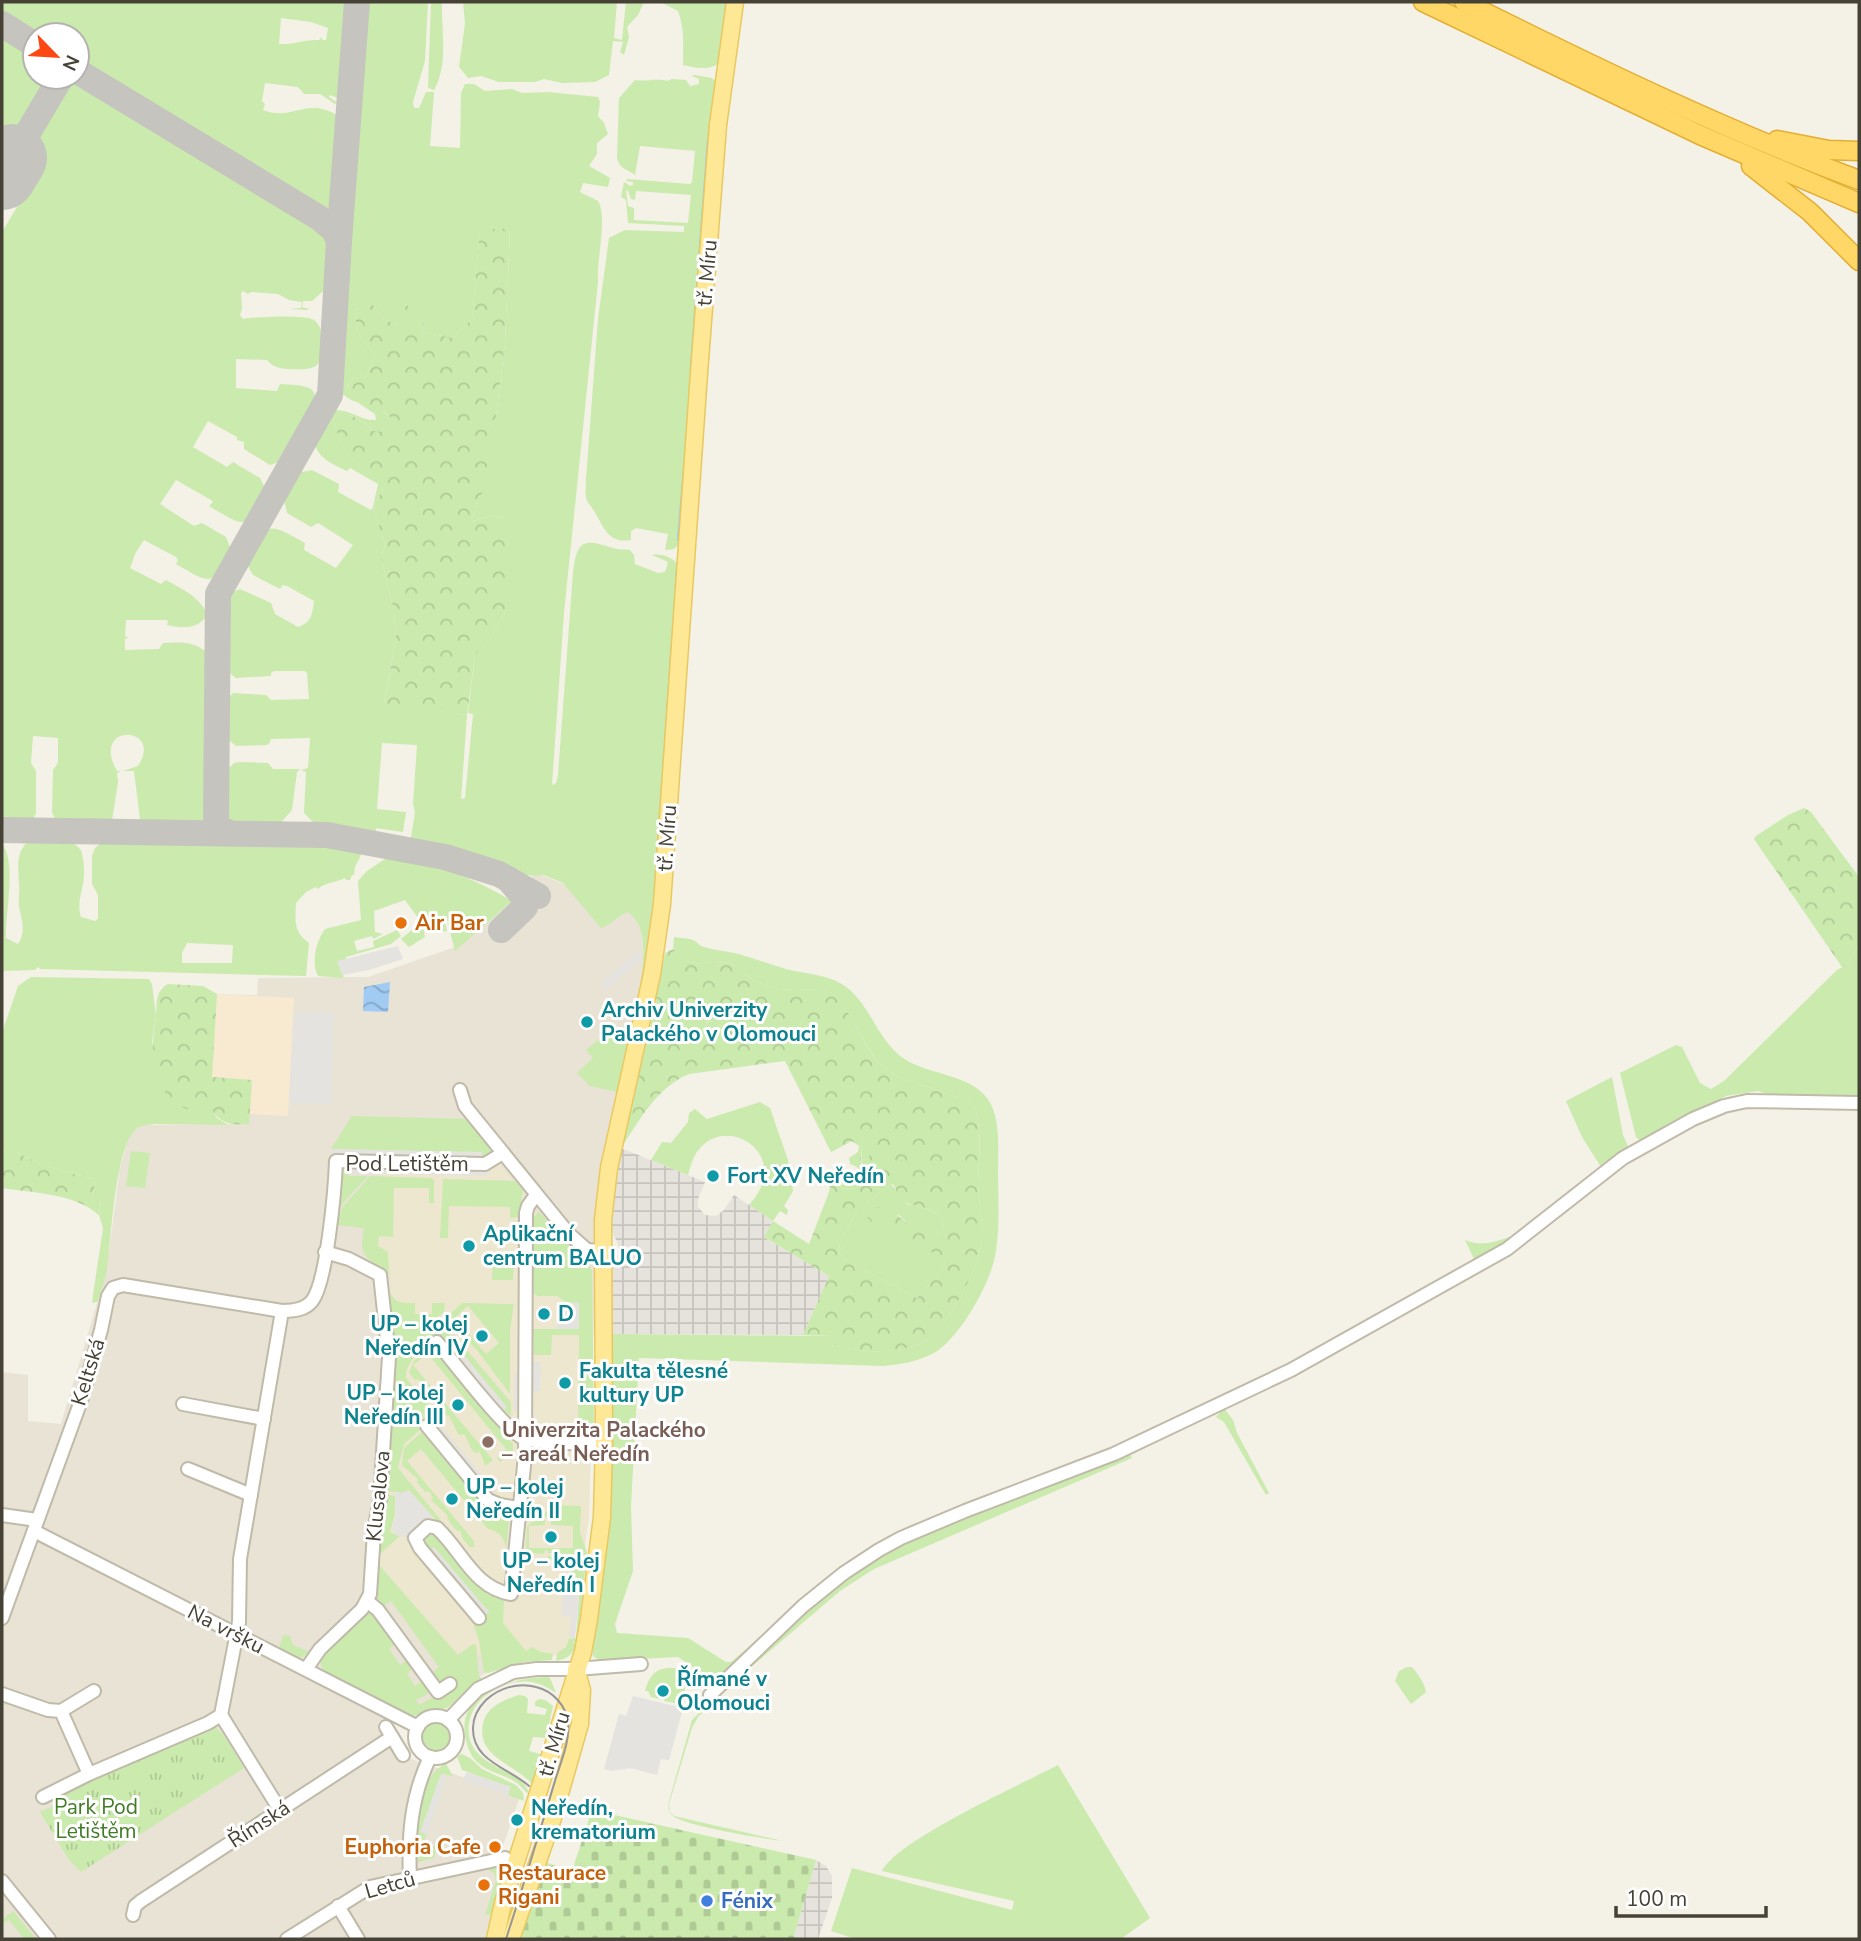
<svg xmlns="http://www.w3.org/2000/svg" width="1861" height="1941" font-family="'Nunito Sans',sans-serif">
<defs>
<pattern id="industrial-grid" width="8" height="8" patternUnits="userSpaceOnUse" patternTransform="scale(1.75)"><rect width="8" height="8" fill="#e6e2dc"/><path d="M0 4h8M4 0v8" fill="none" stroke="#c7c3bd"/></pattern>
<pattern id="forest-crowns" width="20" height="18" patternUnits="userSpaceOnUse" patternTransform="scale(1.75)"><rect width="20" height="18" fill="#cbeaae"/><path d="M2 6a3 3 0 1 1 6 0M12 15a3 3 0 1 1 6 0" fill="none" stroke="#b0ca96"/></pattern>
<pattern id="cemetery-stones" width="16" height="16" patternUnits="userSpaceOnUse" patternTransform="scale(1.75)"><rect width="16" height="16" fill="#cbeaae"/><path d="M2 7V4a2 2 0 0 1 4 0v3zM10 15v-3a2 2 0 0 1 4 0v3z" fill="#b0ca96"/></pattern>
<pattern id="park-tufts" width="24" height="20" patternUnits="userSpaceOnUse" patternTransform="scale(1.75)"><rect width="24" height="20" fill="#cbeaae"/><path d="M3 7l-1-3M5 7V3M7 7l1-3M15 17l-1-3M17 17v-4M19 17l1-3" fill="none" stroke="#b0ca96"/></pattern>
<pattern id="water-waves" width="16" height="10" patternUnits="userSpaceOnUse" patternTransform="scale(1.75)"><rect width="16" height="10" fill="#a1cbf3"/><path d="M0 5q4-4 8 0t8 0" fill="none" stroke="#85a6c6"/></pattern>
</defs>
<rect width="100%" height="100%" fill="#f4f1e7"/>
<path fill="#e8e3d5" d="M 536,873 L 639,914 L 646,972 L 594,1309 L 589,1515 L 571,1655 L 516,1656 L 430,1705 L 402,1708 L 392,1727 L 411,1759 L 520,1797 L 500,1854 L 500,1876 L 486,1939 L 2,1939 L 2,1372 L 28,1375 L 28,1421 L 61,1424 L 106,1273 L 120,1168 L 128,1140 L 135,1129 L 143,1125 L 249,1124 L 212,1078 L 217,994 L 257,995 L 258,978 L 368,977 L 458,946 Z"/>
<path fill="#f7ead1" d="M 217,994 L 294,998 L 288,1116 L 250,1114 L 251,1080 L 212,1078 Z"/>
<g fill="url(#industrial-grid)">
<path d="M 621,1148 L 705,1182 L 698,1199 L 698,1207 L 705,1215 L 716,1216 L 724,1210 L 734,1195 L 773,1221 L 765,1238 L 829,1276 L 803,1335 L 612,1334 L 611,1266 L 618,1255 L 618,1243 L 610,1230 Z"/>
<path d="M 816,1860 L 826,1866 L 832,1876 L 832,1898 L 818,1939 L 803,1939 L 794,1936 Z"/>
</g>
<path fill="#eee7d0" d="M 381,1140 L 483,1142 L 543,1221 L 546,1232 L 590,1291 L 589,1515 L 571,1655 L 435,1656 L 376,1561 L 394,1355 L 390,1273 L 386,1252 L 377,1246 Z"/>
<g fill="#cbeaae" fill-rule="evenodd">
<path d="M 2,2 L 344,2 L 348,7 L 351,6 L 348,14 L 350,15 L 343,23 L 348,30 C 344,49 346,65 342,85 L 346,89 L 341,89 L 338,93 L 345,100 L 340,97 L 342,100 L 330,95 L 329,97 L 335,101 L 339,101 L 335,104 L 320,94 L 304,94 L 298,87 L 265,83 L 262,101 L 265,104 L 263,110 C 293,122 309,94 341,118 L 338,143 L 341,144 L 339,146 L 338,164 L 342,167 L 336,180 L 339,194 L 336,194 L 328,208 L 316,208 L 182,127 L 183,126 L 106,77 L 80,64 L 81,60 L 77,58 L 77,35 L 35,35 L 35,77 L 48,77 L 4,152 L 2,151 ZM 281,18 L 311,22 L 328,28 L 326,40 L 322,40 L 322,37 L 319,40 C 306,39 293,45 279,44 Z"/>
<path d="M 365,2 L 428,2 L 425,61 L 413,102 L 414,108 L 419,108 L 426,92 L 434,92 L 430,146 L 460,148 L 461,93 L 465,84 L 474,84 L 485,91 L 512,89 L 522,93 L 548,92 L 598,97 L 600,102 L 598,116 L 604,123 L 608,134 L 597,143 L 597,154 L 589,166 L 610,178 L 608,187 L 583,183 L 580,192 L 598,201 C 608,217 596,262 598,282 L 564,613 L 552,785 L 556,783 L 558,775 L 573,572 C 577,540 583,538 613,548 C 618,550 624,549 630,550 L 634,555 L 635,564 L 658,573 L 665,572 L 668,562 L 652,555 C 663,553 678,559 681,571 L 654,933 L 650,933 L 641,990 L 617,1092 L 590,1086 L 577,1073 L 593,1058 L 586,1050 L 607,1033 L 626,1039 L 628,1037 C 636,1009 658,930 628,912 C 617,916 611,925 601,928 L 563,883 L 543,875 C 527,881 463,854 443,849 C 432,846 421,846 410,844 L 415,812 L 413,804 L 417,745 L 382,743 L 377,809 L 406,812 L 403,832 L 376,828 L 376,834 L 396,839 L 394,840 L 319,828 L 304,813 L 306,772 L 301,770 L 308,768 L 310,738 L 271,739 L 269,744 L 266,745 L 236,746 L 225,737 L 224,703 L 233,693 L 266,695 L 271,700 L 309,699 L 307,673 L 305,671 L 274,671 L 271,673 L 271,676 L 236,678 L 226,670 L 221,616 L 223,615 L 226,595 L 240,589 L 271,603 L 275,614 L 298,627 C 312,622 312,615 314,601 L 287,586 L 283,585 L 280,589 L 253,575 L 245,561 C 267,523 265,520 305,543 L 304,550 L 336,568 L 353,545 L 318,523 L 311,527 L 287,513 L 284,500 L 280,497 L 282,496 L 296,473 L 312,470 L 339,484 L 338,492 L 371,510 L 373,507 L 378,484 L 350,468 L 347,471 C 332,464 315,457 314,439 L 334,410 C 350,409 361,421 376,420 L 375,414 L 357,402 L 378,407 L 395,421 L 397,434 L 373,431 L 363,421 L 342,412 L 333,419 C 344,458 350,461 384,480 L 384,488 L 373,507 L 385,545 L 381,558 L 394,611 L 396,639 L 384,703 L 467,715 L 461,799 L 465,798 L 473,714 L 468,713 L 475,655 L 489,640 L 507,609 L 507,517 L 492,516 L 473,521 L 476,504 L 486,485 L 487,435 L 496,417 L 505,343 L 510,228 L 480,231 L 472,319 L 453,338 L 422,332 L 424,322 L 405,304 L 400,326 L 383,319 L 373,305 L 355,310 L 357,332 L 375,356 L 366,377 L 352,379 L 347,387 L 351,400 L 337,390 L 337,352 L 353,165 L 355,119 L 353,105 L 356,97 L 353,83 L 356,29 Z"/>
<path d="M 431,2 L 442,2 C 441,30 449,64 434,90 L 428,88 Z"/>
<path d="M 463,2 L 617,2 L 614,38 L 622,40 L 626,2 L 644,2 L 638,15 L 627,27 L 629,37 L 624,55 L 620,52 L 623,42 L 613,41 L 609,75 L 595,82 L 562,83 L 544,79 L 535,82 L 499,82 L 481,76 L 468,78 L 459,67 L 465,23 Z"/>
<path d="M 660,2 L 730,2 L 720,62 C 711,71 695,68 683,65 C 683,45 685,29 678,11 Z"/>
<path d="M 694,75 L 712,78 L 717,83 L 680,543 L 674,549 L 665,550 L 668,534 L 636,528 L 631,531 L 631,540 C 608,544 604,527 594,511 C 591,505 587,503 586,497 C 585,491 586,485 586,479 L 598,319 L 609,238 L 625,230 L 684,232 L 684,226 L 628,223 L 626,200 L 621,197 L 624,182 L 630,186 L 633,185 L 633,182 L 626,181 L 627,179 L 690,184 L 692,182 L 695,151 L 640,146 L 635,175 C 628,169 620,170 617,158 L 619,98 L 635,80 C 647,82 656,78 667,81 L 672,79 L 686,80 L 690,86 L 699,84 L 699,79 L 692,76 ZM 626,190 L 628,191 L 631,199 L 635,200 L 636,191 L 691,195 L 688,223 L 634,220 L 634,208 L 628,206 Z"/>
<path d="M 86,83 L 304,218 L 314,221 L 330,245 L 329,286 L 312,301 L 303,301 L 302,307 L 309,309 L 307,310 L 290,309 L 301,308 L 302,302 L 289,300 L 278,294 L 251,292 L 248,294 L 243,291 L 241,293 L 242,309 L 240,315 L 243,319 C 254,317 305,314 314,320 C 325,327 326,356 318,364 C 310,371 301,369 292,369 C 281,369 274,368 267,360 L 236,359 L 236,388 L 277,391 L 280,384 C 311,386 325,385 307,422 L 309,424 C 292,438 292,460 270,465 L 244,449 L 244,442 L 237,440 L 237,437 L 208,421 L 193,447 L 227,467 L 233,462 L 260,478 L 267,492 C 238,521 257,535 209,506 L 213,502 L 211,500 L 176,480 L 160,504 L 194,526 L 202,523 L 226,537 L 231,550 C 213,589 209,583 176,564 L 178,560 L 176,557 L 144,540 L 136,552 L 130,568 L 161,584 L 166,580 C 182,589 200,597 207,614 L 212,615 C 204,616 205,620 198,624 C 189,629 175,627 167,625 L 168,621 L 166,620 L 126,620 L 125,636 L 128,638 L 125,639 L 125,650 L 159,649 L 163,643 C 180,642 195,641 207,653 L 209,811 L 205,828 L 141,827 L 134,771 L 123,771 L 138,766 C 165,725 89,722 117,771 L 121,771 L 117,773 L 118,782 L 111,827 L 58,826 L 52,812 L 53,770 L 58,763 L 58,738 L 33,736 L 31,763 L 36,771 L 36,813 L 30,826 L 2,826 L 2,232 L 38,172 L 38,167 L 25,161 L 57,103 L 70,84 Z"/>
<path d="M 239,762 L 268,763 L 273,769 L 300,769 L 297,772 L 292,810 L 276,828 L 235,828 L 226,812 L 225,772 L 234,763 Z"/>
<path d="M 36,836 L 66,836 L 81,850 C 84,859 85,874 83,884 C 81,895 77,905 81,917 L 95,921 L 98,919 L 98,895 L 92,884 L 92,856 L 95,848 L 108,838 L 313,839 L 352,846 L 358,849 L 361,855 L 355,867 L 354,875 L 352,875 L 350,880 L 346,880 L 345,878 C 336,883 325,882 318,889 L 316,887 L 306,892 L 296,903 C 295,923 294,932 309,943 L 306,976 L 40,969 L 38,967 L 35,970 L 2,971 L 2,844 C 17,862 5,913 6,938 L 18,944 C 26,933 22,919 19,907 C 18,900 20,892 19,884 C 18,863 15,848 36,836 ZM 187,943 L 233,945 L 232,963 L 182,963 L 182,953 Z"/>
<path d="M 388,857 C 431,861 476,879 512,901 L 455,951 L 446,916 L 444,917 L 447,931 L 441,932 L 435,918 L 422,921 L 425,937 L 409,947 L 401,939 L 418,925 L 416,921 L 418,918 L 405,900 L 374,911 L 375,932 L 383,934 L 373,939 L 372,936 L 354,941 L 357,951 L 374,947 L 373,941 L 397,930 L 401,936 L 391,944 L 346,957 L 343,978 L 318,976 C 311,963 316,941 325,929 L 361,920 L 358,881 L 367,871 Z"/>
<path d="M 674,937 C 680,938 690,938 695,941 C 698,943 700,946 704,947 C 717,951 731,951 745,956 C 759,960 772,965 786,969 C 809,975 832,974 850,990 C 873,1011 879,1043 906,1060 C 931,1075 968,1074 987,1098 C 1001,1116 998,1149 998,1171 C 998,1197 1000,1224 996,1250 C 993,1280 960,1338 934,1353 C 917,1362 901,1364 883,1366 L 639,1358 L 631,1506 L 633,1571 L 615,1624 L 617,1633 L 688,1638 L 726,1662 L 731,1662 L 840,1569 L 902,1533 L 1163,1427 L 1258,1380 L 1475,1261 L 1465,1240 C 1483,1248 1500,1240 1518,1234 L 1519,1236 C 1471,1271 1415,1296 1363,1325 C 1279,1371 1195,1417 1107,1453 C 1021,1487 927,1513 849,1564 C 799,1598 754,1645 712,1688 L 701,1686 L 692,1666 L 678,1657 L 601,1661 L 593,1656 L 590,1647 L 606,1516 L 609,1446 L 608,1259 L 618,1255 L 614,1265 L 611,1266 L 612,1334 L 833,1336 L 835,1345 C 861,1353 900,1355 925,1341 C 949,1327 982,1263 982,1235 C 983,1219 979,1203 978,1187 C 978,1160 983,1133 975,1107 C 949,1088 905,1086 883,1067 C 864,1050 846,996 826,991 C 811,988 791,992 773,988 C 763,985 752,980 744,974 C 740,971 736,966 731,964 C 709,956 693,975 673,949 Z"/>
<path d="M 1859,944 L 1859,1098 L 1774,1096 L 1758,1091 L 1726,1096 L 1642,1142 L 1636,1137 L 1620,1073 L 1676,1045 L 1682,1047 L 1700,1083 L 1711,1089 L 1724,1081 L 1837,970 L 1848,964 Z"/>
<path d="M 31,977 L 149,979 L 152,984 L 156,1016 L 152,1042 L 188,1110 L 212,1111 L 217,1118 L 228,1125 L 155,1124 C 148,1125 140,1125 135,1130 C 115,1150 111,1240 107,1270 C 105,1280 101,1291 98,1301 L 94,1303 L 92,1302 L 103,1228 L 99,1215 L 101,1201 L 93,1198 L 95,1179 C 63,1172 29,1162 2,1143 L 3,1030 L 18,986 Z"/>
<path d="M 710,1021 L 731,1029 C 729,1038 723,1042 715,1043 L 709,1039 L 706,1023 Z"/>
<path d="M 1612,1077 L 1623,1135 L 1628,1146 L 1627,1150 L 1608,1165 L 1601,1167 L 1582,1137 L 1566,1101 Z"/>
<path d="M 760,1102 L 770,1108 L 788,1160 L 793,1191 L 784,1206 L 788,1210 L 787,1215 L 780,1211 L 773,1221 L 749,1205 C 755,1198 761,1190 763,1181 C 773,1147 729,1121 703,1145 C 694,1153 691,1164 688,1175 L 651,1160 L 662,1142 L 671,1143 L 688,1122 L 689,1113 L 695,1109 L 707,1119 Z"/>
<path d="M 352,1116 L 470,1119 L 493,1151 L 492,1155 L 482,1159 L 482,1153 L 331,1149 Z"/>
<path d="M 865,1141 L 872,1148 L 869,1178 L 856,1188 L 839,1189 L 841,1185 L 860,1181 C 863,1168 861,1156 862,1142 Z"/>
<path d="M 131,1151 L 150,1153 L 145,1188 L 126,1186 Z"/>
<path d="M 349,1165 L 349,1176 L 368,1176 L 343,1203 L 338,1214 L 341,1172 L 345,1166 Z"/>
<path d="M 370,1176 L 430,1178 L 434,1180 L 434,1203 L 429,1203 L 429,1188 L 394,1188 L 393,1237 L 379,1236 L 378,1246 L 388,1252 L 389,1274 L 384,1274 C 367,1252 358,1262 364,1228 L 337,1225 L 342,1208 Z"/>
<path d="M 443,1179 L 515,1181 L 523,1190 L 519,1217 L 510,1218 L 510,1207 L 449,1206 L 448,1238 L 440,1238 Z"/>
<path d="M 891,1184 L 907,1204 C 922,1207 936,1209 944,1223 L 941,1232 C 925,1242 911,1226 899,1215 L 867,1219 L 941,1255 L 945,1262 C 938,1278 927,1286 917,1298 L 848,1262 L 839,1253 L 840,1242 L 858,1209 Z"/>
<path d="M 539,1212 L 558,1232 L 551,1238 L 554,1242 L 562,1237 C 570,1249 587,1257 592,1271 L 594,1435 L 551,1436 L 551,1433 L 544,1433 L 538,1429 L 538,1426 L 578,1427 L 579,1335 L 552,1335 L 551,1355 L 534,1355 L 533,1329 L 579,1329 L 579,1304 L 566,1302 L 557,1296 L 538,1296 L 530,1292 L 532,1218 Z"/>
<path d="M 493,1254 L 514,1255 L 513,1280 L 492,1280 Z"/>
<path d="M 391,1294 C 396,1304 406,1303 415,1303 L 415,1314 L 432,1314 L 432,1303 L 445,1303 L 444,1312 L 432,1322 L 437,1329 L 445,1324 L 452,1333 L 443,1341 L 439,1337 C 426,1348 405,1359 406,1378 L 437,1415 L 404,1444 L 398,1468 L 444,1524 L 441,1526 L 409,1490 L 401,1493 L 386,1491 L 387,1295 Z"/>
<path d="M 462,1303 L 514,1304 L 510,1330 L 510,1394 L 476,1349 L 463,1337 L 464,1334 L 449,1321 L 450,1314 ZM 468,1306 L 499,1343 L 486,1354 L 455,1318 Z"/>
<path d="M 454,1335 L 511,1402 L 511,1416 L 504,1410 L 506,1407 L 450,1338 Z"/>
<path d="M 432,1346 L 513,1444 L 513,1451 L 500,1462 L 497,1458 L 506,1449 L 428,1354 L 413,1365 L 493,1460 L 485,1466 L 480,1452 L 475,1453 C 468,1446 468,1439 464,1434 L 459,1435 C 454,1428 453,1421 448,1415 L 445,1416 C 439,1409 438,1402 433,1397 L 429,1398 C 424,1391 422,1383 418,1379 L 415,1380 L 409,1373 L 414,1361 Z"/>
<path d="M 1224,1408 L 1233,1420 L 1237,1433 L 1269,1493 L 1266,1495 L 1224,1422 L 1216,1417 Z"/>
<path d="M 423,1431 L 485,1506 L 503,1513 L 509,1519 L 506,1551 C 506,1540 500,1531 488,1529 L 421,1449 L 407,1461 L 474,1541 L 474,1547 L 470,1547 L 462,1538 L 461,1532 L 455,1529 L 447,1518 L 448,1516 L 431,1500 L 433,1497 L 428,1491 L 425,1492 L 417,1482 L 418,1479 L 402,1465 L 404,1448 Z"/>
<path d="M 1129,1451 L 1132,1458 L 874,1569 L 840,1591 L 736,1680 L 698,1717 L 692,1728 L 669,1804 L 670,1812 L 674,1816 L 783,1841 C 765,1839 685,1826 673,1816 C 668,1812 668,1807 669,1801 L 692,1720 L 778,1634 L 841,1579 L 906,1540 Z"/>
<path d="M 386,1494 L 395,1496 L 395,1515 L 390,1532 L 399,1536 L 402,1534 L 380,1554 L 379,1565 L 458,1655 L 473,1644 L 476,1645 L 479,1675 L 482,1680 L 447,1708 L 413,1716 L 403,1713 L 323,1671 L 319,1658 L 366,1613 L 370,1613 L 395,1644 L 389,1649 L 400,1665 L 407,1660 L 413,1668 L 407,1674 L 415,1686 L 422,1681 L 429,1690 L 428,1694 L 416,1700 L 419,1705 L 452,1687 L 440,1683 L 431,1674 L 439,1667 L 391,1601 L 382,1607 L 374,1595 L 378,1534 Z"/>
<path d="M 554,1505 L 581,1506 L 580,1533 L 587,1552 L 577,1643 L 572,1640 L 576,1644 C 574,1654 567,1659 556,1661 L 557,1653 L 566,1647 L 569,1639 L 576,1638 L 580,1581 L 570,1570 L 570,1561 L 548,1560 L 548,1556 L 572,1556 L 573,1554 L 548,1553 L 548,1551 L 545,1550 L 544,1554 L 530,1553 L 526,1548 L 527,1526 L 540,1517 L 545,1520 L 545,1525 L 529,1526 L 529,1548 L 573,1548 L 573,1526 L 551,1525 L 551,1520 L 542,1515 Z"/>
<path d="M 435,1532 L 504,1599 L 503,1623 L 526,1651 L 532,1647 L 541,1652 L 553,1654 L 552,1660 L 524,1662 L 488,1673 L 484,1672 L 479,1641 L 474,1626 L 489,1611 L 423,1544 L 422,1539 L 427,1533 Z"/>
<path d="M 283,1635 L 290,1636 L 293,1645 L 310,1652 L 300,1658 L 279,1649 Z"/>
<path d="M 1407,1667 L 1412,1667 C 1418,1674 1424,1682 1426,1692 L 1411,1704 L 1395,1681 L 1399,1671 Z"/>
<path d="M 675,1668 L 680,1671 L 686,1679 L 683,1708 L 675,1706 L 675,1703 L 664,1701 L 666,1693 L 660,1691 L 659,1699 L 651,1697 L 648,1691 L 645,1691 C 650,1674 656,1667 675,1668 Z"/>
<path d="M 547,1677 L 550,1678 L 556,1693 C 550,1689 543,1685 536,1683 C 505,1675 464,1700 469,1735 C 474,1770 524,1768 529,1794 C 524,1791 521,1786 517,1783 C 504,1774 485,1772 474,1759 C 469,1752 466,1743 465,1734 C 458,1691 515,1678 547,1677 Z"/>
<path d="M 519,1695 L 525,1696 L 528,1699 L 527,1713 L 545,1715 L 547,1709 L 535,1706 L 535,1702 L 539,1699 L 545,1700 L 553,1706 L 546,1738 L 533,1737 L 529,1751 L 544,1755 L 533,1785 C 515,1763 473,1757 484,1720 C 489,1706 505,1699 519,1695 Z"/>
<circle cx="436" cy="1737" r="16"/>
<path d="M 462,1754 L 470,1758 L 482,1769 L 516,1785 L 523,1793 L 524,1801 L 508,1795 L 510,1787 L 462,1770 L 457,1756 Z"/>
<path d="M 446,1764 L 453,1776 L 441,1774 L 421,1831 L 426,1834 L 422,1851 L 423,1854 L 430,1856 L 435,1843 L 438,1845 L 434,1858 L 418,1862 C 416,1836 417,1774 446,1764 Z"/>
<path d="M 1058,1765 L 1150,1918 L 1121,1939 L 856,1939 L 831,1931 L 852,1868 L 1012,1910 L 1014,1901 L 882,1871 C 897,1840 1022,1784 1058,1765 Z"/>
<path d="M 508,1864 L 494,1916 L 485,1914 L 496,1881 L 494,1873 L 486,1869 Z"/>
<path d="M 13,1911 L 36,1939 L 22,1939 L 23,1937 L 9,1920 L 2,1924 L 2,1920 Z"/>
</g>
<g fill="url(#forest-crowns)" fill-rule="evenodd">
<path d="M 510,228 L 505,343 L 496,417 L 487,435 L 487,485 L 476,504 L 473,521 L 492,516 L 507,517 L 507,609 L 489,640 L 475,655 L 467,715 L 384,704 L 396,639 L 394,611 L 381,558 L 385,545 L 373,507 L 384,488 L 384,481 C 350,460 344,459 333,419 L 342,412 L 363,421 L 373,431 L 397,433 C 392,406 372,408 351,400 L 347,388 L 352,379 L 366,377 L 375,356 L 357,332 L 355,310 L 373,305 L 383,319 L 400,326 L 404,304 L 413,309 L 424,322 L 422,332 L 453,338 L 472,319 L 480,230 Z"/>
<path d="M 1804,808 L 1811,812 L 1859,877 L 1859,944 L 1848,964 L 1842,967 L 1754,839 L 1756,836 L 1788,815 Z"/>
<path d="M 673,949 C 693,975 709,956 731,964 C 736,966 740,971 744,974 C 752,980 763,985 773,988 C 791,992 811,988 826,991 C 847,996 863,1050 883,1067 C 905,1086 949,1088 975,1107 C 983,1133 978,1160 978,1187 C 979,1203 983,1219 982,1235 C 982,1263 949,1327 925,1341 C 900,1355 861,1353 835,1345 L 832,1336 L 803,1335 L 829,1276 L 764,1237 L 773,1221 L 809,1244 L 829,1192 L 832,1173 L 855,1181 L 861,1175 L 857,1167 L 850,1164 L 849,1158 L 858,1152 L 859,1146 L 852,1141 L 831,1152 L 785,1061 L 689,1074 C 656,1088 640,1120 621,1148 L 650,1028 L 665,953 ZM 710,1021 L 730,1029 C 729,1038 723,1042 715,1043 L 709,1039 L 706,1022 ZM 865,1141 L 872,1148 L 867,1162 L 870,1168 L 869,1178 L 856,1188 L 839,1189 L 841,1185 L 860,1181 L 863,1176 L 861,1160 L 862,1142 ZM 891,1184 L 894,1185 C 904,1217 929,1197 944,1223 L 941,1232 C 915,1249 894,1191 863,1212 C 872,1230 921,1247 941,1256 L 945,1262 C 938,1278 927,1286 917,1298 L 848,1262 L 839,1253 L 840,1242 L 858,1209 Z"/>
<path d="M 168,984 L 203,986 L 217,994 L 212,1077 L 252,1080 L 249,1124 C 232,1125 223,1125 212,1111 C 205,1111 197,1112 190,1110 C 162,1104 152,1068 153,1044 C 153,1035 155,1026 156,1017 C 157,1003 155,991 168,984 Z"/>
<path d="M 2,1143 C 29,1162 63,1172 95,1179 L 93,1197 L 101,1200 L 99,1215 C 74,1193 33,1193 2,1188 Z"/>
</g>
<path fill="url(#cemetery-stones)" d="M 592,1810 L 816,1860 L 794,1936 L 803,1939 L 518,1939 L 542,1866 L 548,1863 L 572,1871 Z"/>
<path fill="url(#park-tufts)" d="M 212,1725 L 223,1734 L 244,1768 L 81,1872 L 69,1860 L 40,1812 L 62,1802 L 59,1795 Z"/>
<g fill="#e5e3df">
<path d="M 398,946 L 403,959 L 369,970 L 342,975 L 337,961 Z"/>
<path d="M 637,952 L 642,958 L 606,989 L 601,983 Z"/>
<path d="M 294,1012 L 334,1013 L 331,1104 L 289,1103 Z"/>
<path d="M 331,1149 L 482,1152 L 481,1163 L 486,1164 L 487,1176 L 349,1173 L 348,1162 L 336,1161 L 331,1156 Z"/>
<path d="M 566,1302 L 579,1303 L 579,1329 L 557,1329 L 557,1310 L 564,1310 Z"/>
<path d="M 450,1339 L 507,1407 L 501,1412 L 445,1343 Z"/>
<path d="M 526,1362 L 541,1362 L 540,1391 L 526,1392 L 525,1410 L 514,1410 L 514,1375 L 525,1374 Z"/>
<path d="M 436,1420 L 496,1492 L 491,1496 L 431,1425 Z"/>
<path d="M 409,1490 L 432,1516 L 405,1538 L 402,1534 L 399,1536 L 395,1534 L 392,1529 L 396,1516 L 395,1491 L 401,1493 Z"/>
<path d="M 434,1547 L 489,1612 L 484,1616 L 428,1552 Z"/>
<path d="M 571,1588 L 570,1595 L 579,1597 L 575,1638 L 569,1637 L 571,1615 L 564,1617 L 561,1614 L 563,1594 Z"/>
<path d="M 633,1696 L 683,1708 L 669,1760 L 661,1759 L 657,1775 L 630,1768 L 612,1771 L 604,1769 L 619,1714 L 626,1716 Z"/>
<path d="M 467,1772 L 511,1787 L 508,1795 L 462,1780 Z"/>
<path d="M 441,1774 L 447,1776 L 427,1834 L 420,1832 Z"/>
</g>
<path fill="url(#water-waves)" d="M 390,982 L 388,1012 L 363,1011 L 364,987 Z"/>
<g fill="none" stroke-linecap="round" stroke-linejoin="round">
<g stroke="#a1cbf3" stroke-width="2.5">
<path d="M 691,369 L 708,141"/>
<path d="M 678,540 L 684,470"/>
<path d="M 676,585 L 677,571"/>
<path d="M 658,850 L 672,644"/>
</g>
<g stroke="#c5c4be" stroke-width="26">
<path d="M 2,24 L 35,45"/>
<path d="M 77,71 L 321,219 L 334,230 L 339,241 L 330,395 L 218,594 L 216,821 L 219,828 L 227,832"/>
<path d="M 13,158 L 61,77"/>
<path d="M 339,241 L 357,2"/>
<path d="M 2,830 L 327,835 L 445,857 L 499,874 L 538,896"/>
<path d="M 501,930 L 525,907 L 523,896 L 508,879"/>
</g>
<path stroke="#c5c4be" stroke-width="68" d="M 2,176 L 13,158"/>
<g stroke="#c0baa9" stroke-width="16">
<g id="minor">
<path d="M 460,1090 L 465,1106 L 569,1234 L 587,1250 L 601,1251"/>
<path d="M 437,1342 C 452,1360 506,1431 523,1438 C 540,1445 585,1443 604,1443"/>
<path d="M 183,1404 L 264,1419"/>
<path d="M 427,1426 L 488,1500 L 500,1505 L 519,1508"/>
<path d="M 188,1469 L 251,1495"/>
<path d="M 2,1515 L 37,1520"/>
<path d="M 34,1531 L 418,1727"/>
<path d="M 367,1601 L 378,1610 L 438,1692 L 450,1684"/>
<path d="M 2,1618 L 82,1398 L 101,1330 L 108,1296 L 113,1288 L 123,1285 L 282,1311 C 293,1311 305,1310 312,1301 C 327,1282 335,1188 336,1161 L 485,1164 L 503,1153"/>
<path d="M 479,1618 L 420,1548 L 415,1538 L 428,1526 L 437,1528 C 462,1551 474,1588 511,1594 L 525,1456 L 526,1213 L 528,1206 L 536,1195"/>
<path d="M 306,1669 L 320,1649 L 362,1609 L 370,1594 L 374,1532 L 380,1499 L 389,1357 L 380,1275 L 349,1259 L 325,1252"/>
<path d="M 2,1694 L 48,1710 L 61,1711 L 89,1774"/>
<path d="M 710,1695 L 803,1606 L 844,1573 L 879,1550 L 901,1538 L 965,1511 L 1114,1454 L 1291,1370 L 1507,1249 L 1623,1158 L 1693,1119 L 1724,1106 L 1747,1101 L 1859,1103"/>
<path d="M 61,1711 L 94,1691"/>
<path d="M 221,1715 L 280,1810"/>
<circle cx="436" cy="1737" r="21"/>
<path d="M 448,1720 L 478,1689 L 513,1672 L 537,1669 L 576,1669 L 641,1664"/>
<path d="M 386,1727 L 403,1755"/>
<path d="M 43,1797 L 89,1774 L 208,1723 L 221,1715 L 239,1622 L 240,1559 L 282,1311"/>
<path d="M 410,1878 C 408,1835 411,1797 430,1757"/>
<path d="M 2,1881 L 49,1939"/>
<path d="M 338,1906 L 358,1939"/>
<path d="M 133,1915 L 135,1906 L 141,1901 L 392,1737"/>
<path d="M 287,1939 L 370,1887 L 505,1858"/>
</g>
</g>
<g stroke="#e8c961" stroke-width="19">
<g id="major">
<path d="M 495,1939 L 503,1903 L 583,1652 L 589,1619 L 602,1517 L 604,1443 L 603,1220 L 609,1168 L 652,974 L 662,904 L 699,373 L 718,125 L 735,2"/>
<path d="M 511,1939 L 553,1818 L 580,1724 L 582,1690 L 576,1669"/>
</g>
</g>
<g stroke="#e3af32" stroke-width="21">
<g id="highway">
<path d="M 1423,2 L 1700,135 L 1859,203"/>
<path d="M 1464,2 C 1593,66 1724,130 1859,180"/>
<path d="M 1777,140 L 1829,150 L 1859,151"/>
<path d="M 1751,166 L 1810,212 L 1859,261"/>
</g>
</g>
<use href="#minor" stroke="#fff" stroke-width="12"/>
<use href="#major" stroke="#ffe895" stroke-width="16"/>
<use href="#highway" stroke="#ffd767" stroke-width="18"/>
<path stroke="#969696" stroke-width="2" d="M 506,1939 C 523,1887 539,1834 555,1781 C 560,1764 570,1742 568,1724 C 567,1706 553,1691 536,1687 C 518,1682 499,1688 486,1700 C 478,1708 473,1717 473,1728 C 472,1761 509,1768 529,1786"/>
</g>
<g fill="#e8710a" stroke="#fff" stroke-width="2.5">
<circle cx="401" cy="923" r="7"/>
<circle cx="495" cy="1847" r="7"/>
<circle cx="484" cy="1885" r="7"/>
</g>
<g fill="#0f9aa8" stroke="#fff" stroke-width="2.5">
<circle cx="587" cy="1022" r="7"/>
<circle cx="713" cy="1176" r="7"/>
<circle cx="469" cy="1246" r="7"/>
<circle cx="544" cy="1314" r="7"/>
<circle cx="482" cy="1336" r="7"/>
<circle cx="565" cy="1383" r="7"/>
<circle cx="458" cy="1405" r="7"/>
<circle cx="452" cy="1499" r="7"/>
<circle cx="551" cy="1537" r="7"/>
<circle cx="663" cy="1691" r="7"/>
<circle cx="517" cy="1820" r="7"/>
</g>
<circle fill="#8d6e63" stroke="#fff" stroke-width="2.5" cx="488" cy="1442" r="7"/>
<circle fill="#3f7fe0" stroke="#fff" stroke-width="2.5" cx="707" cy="1901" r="7"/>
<g text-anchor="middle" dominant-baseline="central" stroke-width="6" stroke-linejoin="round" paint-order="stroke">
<g font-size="21" fill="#474236" stroke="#fff">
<text transform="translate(707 273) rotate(-85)">tř. Míru</text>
<text transform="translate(667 838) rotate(-86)">tř. Míru</text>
<text x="407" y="1164">Pod Letištěm</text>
<text transform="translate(88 1372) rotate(-73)">Keltská</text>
<text transform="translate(378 1496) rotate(-84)">Klusalova</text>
<text transform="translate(226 1629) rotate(27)">Na vršku</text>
<text transform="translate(554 1744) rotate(-74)">tř. Míru</text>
<text transform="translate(259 1824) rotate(-33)">Římská</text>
<text transform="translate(390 1885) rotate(-16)">Letců</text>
</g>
<g font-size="21" font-weight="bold" fill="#c56008" stroke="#fff" text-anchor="start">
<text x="415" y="923">Air Bar</text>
<text x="481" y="1847" text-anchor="end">Euphoria Cafe</text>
<text x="498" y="1873">Restaurace<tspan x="498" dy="24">Rigani</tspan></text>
</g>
<g font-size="21" font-weight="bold" fill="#0d838f" stroke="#fff" text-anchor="start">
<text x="601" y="1010">Archiv Univerzity<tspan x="601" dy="24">Palackého v Olomouci</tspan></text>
<text x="727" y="1176">Fort XV Neředín</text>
<text x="483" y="1234">Aplikační<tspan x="483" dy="24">centrum BALUO</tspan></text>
<text x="558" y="1314">D</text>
<text x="468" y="1324" text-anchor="end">UP – kolej<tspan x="468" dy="24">Neředín IV</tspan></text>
<text x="579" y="1371">Fakulta tělesné<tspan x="579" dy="24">kultury UP</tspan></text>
<text x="444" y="1393" text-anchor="end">UP – kolej<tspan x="444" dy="24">Neředín III</tspan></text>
<text x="466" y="1487">UP – kolej<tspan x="466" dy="24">Neředín II</tspan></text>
<text x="551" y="1561" text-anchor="middle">UP – kolej<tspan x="551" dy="24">Neředín I</tspan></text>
<text x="677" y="1679">Římané v<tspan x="677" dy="24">Olomouci</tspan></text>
<text x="531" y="1808">Neředín,<tspan x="531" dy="24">krematorium</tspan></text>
</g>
<g font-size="21" font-weight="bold" fill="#785e54" stroke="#fff" text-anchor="start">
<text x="502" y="1430">Univerzita Palackého<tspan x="502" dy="24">– areál Neředín</tspan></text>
</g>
<g font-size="21" fill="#407b26" stroke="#fff">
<text x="96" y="1807">Park Pod<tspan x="96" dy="24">Letištěm</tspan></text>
</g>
<g font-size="21" font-weight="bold" fill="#366cbe" stroke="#fff" text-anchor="start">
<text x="721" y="1901">Fénix</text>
</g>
</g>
<rect width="1861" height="1941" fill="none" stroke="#474236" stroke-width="7"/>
<g transform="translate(56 56) rotate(115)"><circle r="33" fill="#ffffff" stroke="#b5b3af" stroke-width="2"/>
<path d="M0-5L12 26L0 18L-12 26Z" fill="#ff4713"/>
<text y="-10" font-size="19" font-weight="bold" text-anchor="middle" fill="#474236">N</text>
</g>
<path d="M1616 1906v10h150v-10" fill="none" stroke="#474236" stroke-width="3.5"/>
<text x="1626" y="1906" font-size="21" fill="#474236" stroke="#ffffff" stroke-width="5" paint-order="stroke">100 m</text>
</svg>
